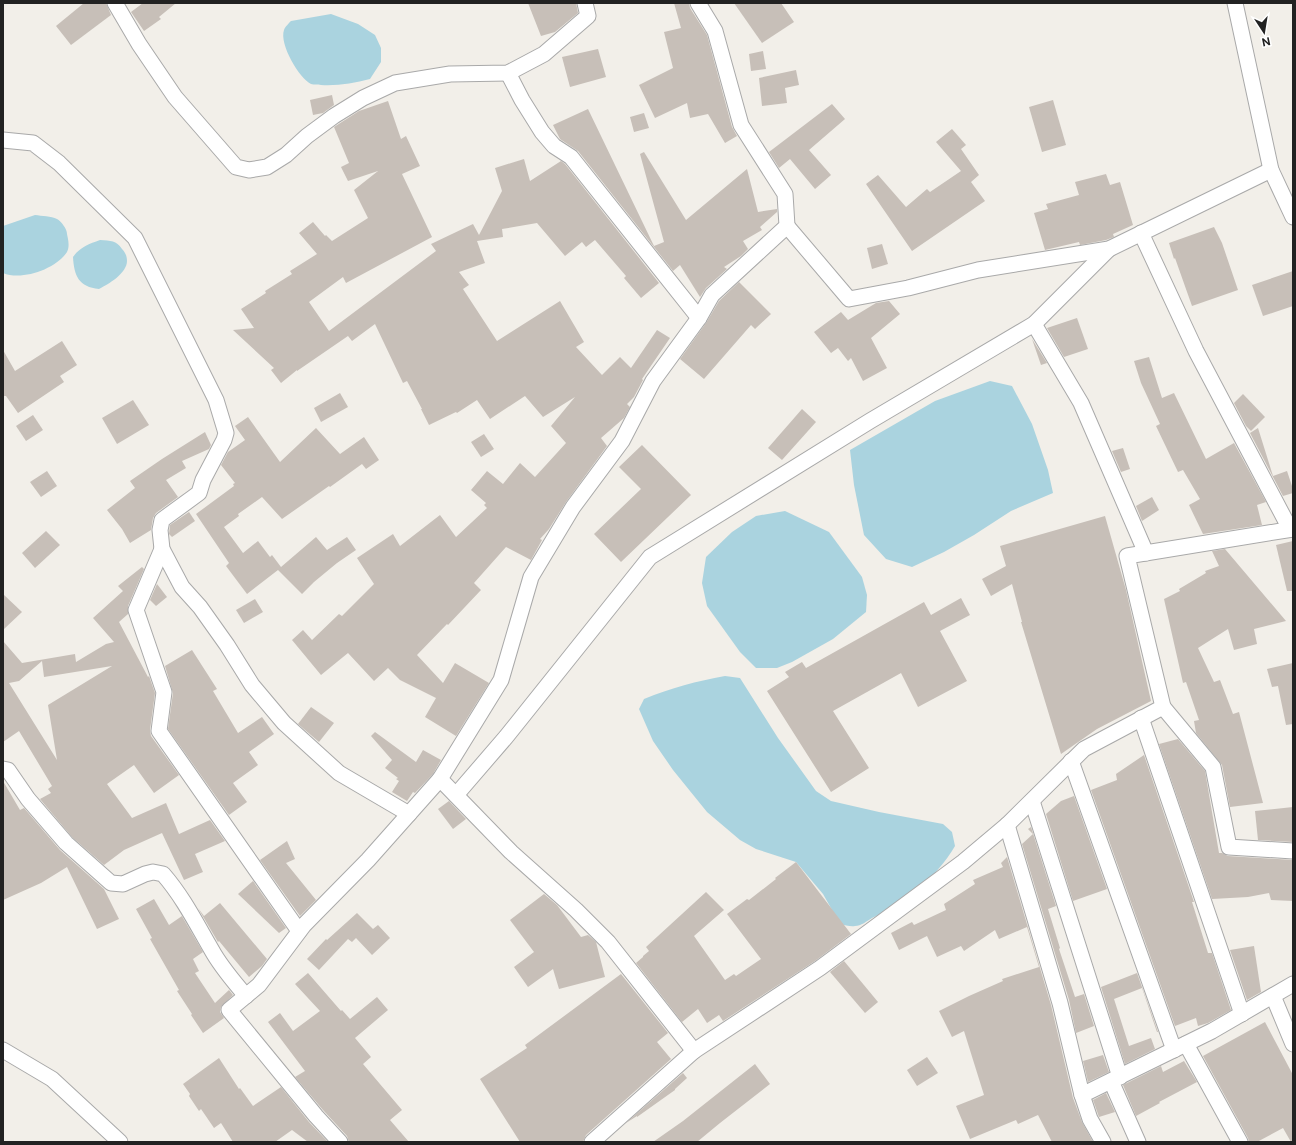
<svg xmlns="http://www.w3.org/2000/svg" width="1296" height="1145" font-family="'Public Sans',sans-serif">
<rect width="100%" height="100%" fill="#f2efe9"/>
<g fill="#aad3df">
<path d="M 331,14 L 358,24 L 375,35 L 381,48 L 381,62 L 370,79 C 354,83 338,86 321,85 C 318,84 314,85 311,84 C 299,78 279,44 284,30 C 285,27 289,23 291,21 Z"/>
<path d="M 35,215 C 42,216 51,216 57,219 C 61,221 67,229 67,234 C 68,239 70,246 67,252 C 56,269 22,281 3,273 L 3,226 Z"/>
<path d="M 100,240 C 111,241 116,240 122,249 C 125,252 127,256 127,261 C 127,273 109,284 99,289 C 79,287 74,276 73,257 C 80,247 89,244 100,240 Z"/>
<path d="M 990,381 L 1012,386 L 1032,424 L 1048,470 L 1053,493 L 1011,511 L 974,535 L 944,552 L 912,567 L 886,559 L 864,535 L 854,485 L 850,450 L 935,401 Z"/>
<path d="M 785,511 L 829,532 L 862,577 L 867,595 L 866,612 L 833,639 L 792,662 L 777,668 L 756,668 L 740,652 L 707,606 L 702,583 L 706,557 L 732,532 L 756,516 Z"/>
<path d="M 725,676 L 740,678 L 778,738 L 816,791 L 831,801 L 879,812 L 943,824 L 952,832 L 955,846 C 936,878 906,902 872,918 C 867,921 861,926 855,926 C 851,927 845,925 840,924 L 823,894 L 796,862 L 756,849 L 740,840 L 707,812 L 673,770 L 653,741 L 639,709 L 644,699 C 671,688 697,681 725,676 Z"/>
</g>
<g fill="#c7bfb8" fill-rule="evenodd">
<path d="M 84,3 L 106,3 L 111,15 L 71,45 L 56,26 Z"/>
<path d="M 143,3 L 176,3 L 159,17 L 161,19 L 144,31 L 131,12 Z"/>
<path d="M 528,3 L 576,3 L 578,13 L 555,32 L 541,36 Z"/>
<path d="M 674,3 L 689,3 L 690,8 L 707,35 L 732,127 L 737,136 L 725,143 L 708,114 L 690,118 L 687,103 L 655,118 L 639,85 L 673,68 L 664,32 L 681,28 Z"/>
<path d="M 734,3 L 781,3 L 794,22 L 762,43 Z"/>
<path d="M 598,49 L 606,77 L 570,87 L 562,57 Z"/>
<path d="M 763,51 L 766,69 L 751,71 L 749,54 Z"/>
<path d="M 796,70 L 799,85 L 785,88 L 787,103 L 762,106 L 759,78 Z"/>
<path d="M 332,95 L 334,105 L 323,113 L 313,115 L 310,100 Z"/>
<path d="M 1053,100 L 1066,145 L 1042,152 L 1029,107 Z"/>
<path d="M 388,101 L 401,139 L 406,136 L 420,166 L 402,174 L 432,237 L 346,283 L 343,277 L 309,302 L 329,331 L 436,251 L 431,244 L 473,224 L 479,235 L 502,191 L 495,168 L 524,159 L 530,181 L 561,161 L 565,164 L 659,283 L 641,298 L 624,278 L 626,276 L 595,240 L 586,247 L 582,242 L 565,256 L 537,223 L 502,229 L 503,237 L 477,241 L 485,263 L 459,272 L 469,285 L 463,289 L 497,341 L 560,301 L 584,342 L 576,347 L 602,375 L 620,357 L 631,368 L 657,330 L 670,338 L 642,379 L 643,380 L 634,397 L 627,404 L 630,407 L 624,418 L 601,438 L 607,446 L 566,502 L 549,529 L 540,539 L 542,540 L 531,560 L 506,547 L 474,583 L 481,590 L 448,625 L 447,624 L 417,655 L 443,683 L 455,663 L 489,683 L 456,736 L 425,717 L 436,698 L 400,680 L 388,668 L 374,681 L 348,653 L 321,675 L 292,640 L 303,630 L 312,640 L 339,614 L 342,616 L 374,584 L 357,558 L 393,534 L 400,546 L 440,515 L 456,537 L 487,508 L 484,505 L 486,503 L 471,490 L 487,471 L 503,484 L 520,463 L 535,477 L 566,443 L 551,426 L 575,397 L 543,417 L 525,396 L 490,419 L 477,400 L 457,413 L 456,412 L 429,425 L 421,409 L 422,409 L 407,381 L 403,383 L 375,324 L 352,341 L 348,336 L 297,371 L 297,370 L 281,383 L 271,370 L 274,368 L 233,330 L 254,328 L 241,309 L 266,293 L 265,291 L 292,274 L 290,271 L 317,254 L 299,233 L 313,222 L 325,236 L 326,235 L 332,241 L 368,218 L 354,190 L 378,171 L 348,181 L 341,167 L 349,163 L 334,127 L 359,111 Z"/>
<path d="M 832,104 L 845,119 L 809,150 L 831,175 L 815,189 L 790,159 L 779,168 L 769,152 Z"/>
<path d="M 588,109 L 654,246 L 664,242 L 640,154 L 644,152 L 686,220 L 747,169 L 758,212 L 777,209 L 777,212 L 760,227 L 762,230 L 743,241 L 748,249 L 741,256 L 724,267 L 727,269 L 706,288 L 700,297 L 680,265 L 673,271 L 578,151 L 560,139 L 553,125 Z"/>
<path d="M 644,113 L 649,128 L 634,132 L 630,117 Z"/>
<path d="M 952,129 L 966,145 L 961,149 L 979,175 L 971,182 L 985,201 L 912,251 L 866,184 L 878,175 L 906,207 L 927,189 L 930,192 L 961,171 L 936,142 Z"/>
<path d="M 1106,174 L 1110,185 L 1120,182 L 1133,225 L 1113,234 L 1114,237 L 1106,240 L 1080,245 L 1079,242 L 1045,250 L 1034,213 L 1048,209 L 1046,204 L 1079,195 L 1075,182 Z"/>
<path d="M 1214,227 L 1222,243 L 1238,290 L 1192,306 L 1175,258 L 1174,259 L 1169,243 Z"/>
<path d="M 882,244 L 888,264 L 872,269 L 867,248 Z"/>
<path d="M 1293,271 L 1293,306 L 1263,316 L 1252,285 Z"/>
<path d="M 739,282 L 771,314 L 755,329 L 751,325 L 704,379 L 680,359 L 706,323 L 719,301 Z"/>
<path d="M 889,301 L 900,314 L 871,338 L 887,368 L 863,381 L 851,358 L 848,361 L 838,348 L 831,353 L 814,332 L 841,312 L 848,320 L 876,303 Z"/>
<path d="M 1077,318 L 1088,349 L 1064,357 L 1047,328 Z"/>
<path d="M 1032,339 L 1047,363 L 1041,365 Z"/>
<path d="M 62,341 L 77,365 L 60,376 L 64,382 L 18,413 L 6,396 L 3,396 L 3,350 L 15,371 Z"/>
<path d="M 1149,357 L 1162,398 L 1174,393 L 1206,459 L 1234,443 L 1266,502 L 1257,505 L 1262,525 L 1203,534 L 1189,505 L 1200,499 L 1183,470 L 1178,472 L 1156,426 L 1160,424 L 1141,383 L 1134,361 Z"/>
<path d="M 340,393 L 348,407 L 321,422 L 314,408 Z"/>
<path d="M 1243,394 L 1265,417 L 1251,431 L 1246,426 L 1234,403 Z"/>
<path d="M 133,400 L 149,425 L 117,444 L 102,418 Z"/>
<path d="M 802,409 L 816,422 L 782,460 L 768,448 Z"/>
<path d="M 33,415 L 43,430 L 26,441 L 16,426 Z"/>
<path d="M 248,417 L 280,462 L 316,428 L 340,454 L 364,437 L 379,460 L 366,469 L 362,464 L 330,487 L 329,486 L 282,519 L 262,497 L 238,514 L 239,516 L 224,527 L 243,553 L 258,541 L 270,557 L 272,555 L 281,567 L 316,537 L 327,550 L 347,537 L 356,550 L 337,563 L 314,582 L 302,594 L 278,570 L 247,594 L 226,566 L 229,563 L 196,514 L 234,486 L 233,484 L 235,483 L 221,465 L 228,452 L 245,440 L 235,426 Z"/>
<path d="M 1258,428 L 1273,476 L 1287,471 L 1293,489 L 1293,493 L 1283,496 L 1250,433 Z"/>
<path d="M 205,432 L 211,445 L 209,449 L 182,461 L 186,468 L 166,480 L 178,497 L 156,513 L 153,518 L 151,530 L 130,543 L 122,529 L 107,510 L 135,488 L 130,481 L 162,459 Z"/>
<path d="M 484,434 L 494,449 L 481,457 L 471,442 Z"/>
<path d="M 642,445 L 691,495 L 621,562 L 594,534 L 641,489 L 619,467 Z"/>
<path d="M 1123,448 L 1130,469 L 1121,472 L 1112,451 Z"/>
<path d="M 47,471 L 57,486 L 41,497 L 30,482 Z"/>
<path d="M 1152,497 L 1159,510 L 1142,521 L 1136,506 Z"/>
<path d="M 189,512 L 195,521 L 172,537 L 169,534 L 170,525 Z"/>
<path d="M 1105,516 L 1126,590 L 1151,701 L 1097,729 L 1061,754 L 1021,622 L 1022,622 L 1012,584 L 991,596 L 982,579 L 1006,566 L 1000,546 Z"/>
<path d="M 46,531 L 60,545 L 35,568 L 22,553 Z"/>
<path d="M 1293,541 L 1293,591 L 1287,591 L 1276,545 Z"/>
<path d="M 1225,549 L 1286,621 L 1254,629 L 1257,644 L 1234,650 L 1228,629 L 1198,648 L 1214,682 L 1220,680 L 1233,714 L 1239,712 L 1263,803 L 1230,807 L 1222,765 L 1196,733 L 1194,721 L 1199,720 L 1186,682 L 1183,683 L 1164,599 L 1180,591 L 1179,589 L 1206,573 L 1205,571 L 1219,566 L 1212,551 Z"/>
<path d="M 142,567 L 144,569 L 128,606 L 128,614 L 119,622 L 148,677 L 149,676 L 155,693 L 150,730 L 151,736 L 179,775 L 154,793 L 134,765 L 107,784 L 132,818 L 166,803 L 179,834 L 210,820 L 225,841 L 195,854 L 203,872 L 184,880 L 162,833 L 124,850 L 104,865 L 72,837 L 40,799 L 51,793 L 48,789 L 52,786 L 19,731 L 3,742 L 3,641 L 22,663 L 75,654 L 76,662 L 106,644 L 114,642 L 93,618 L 123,591 L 118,586 ZM 42,661 L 44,677 L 112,666 L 48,705 L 57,760 L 9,683 L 19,681 Z"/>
<path d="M 157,584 L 167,597 L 156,606 L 150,600 Z"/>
<path d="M 3,594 L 22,612 L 3,630 Z"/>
<path d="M 961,598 L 970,615 L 940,631 L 967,681 L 918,707 L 901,673 L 833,711 L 869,768 L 831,792 L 767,691 L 789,677 L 785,672 L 802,662 L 806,668 L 924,602 L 931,615 Z"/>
<path d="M 255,599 L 263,612 L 244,623 L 236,610 Z"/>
<path d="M 192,650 L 217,689 L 213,691 L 238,733 L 262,717 L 274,734 L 249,752 L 258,765 L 233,783 L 247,802 L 229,815 L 168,729 L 173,693 L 165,666 Z"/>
<path d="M 1293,663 L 1293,724 L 1286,725 L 1278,686 L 1272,687 L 1267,669 Z"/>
<path d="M 311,707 L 334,723 L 319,742 L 298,724 Z"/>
<path d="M 375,732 L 416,762 L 423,750 L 441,760 L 433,774 L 415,793 L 413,792 L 407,801 L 392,792 L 399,781 L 396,779 L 398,778 L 385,768 L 392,760 L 371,736 Z"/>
<path d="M 1178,739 L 1205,771 L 1219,853 L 1222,853 L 1228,856 L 1293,860 L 1293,901 L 1271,900 L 1269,893 L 1248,897 L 1212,899 L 1159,744 Z"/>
<path d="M 1144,755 L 1194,902 L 1192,902 L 1208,953 L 1212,953 L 1231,1010 L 1208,1023 L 1198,1026 L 1196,1018 L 1175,1026 L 1091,790 L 1117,780 L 1116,774 Z"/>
<path d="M 3,781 L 20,810 L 24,808 L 60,850 L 104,889 L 119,919 L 97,929 L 67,867 L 41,883 L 3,900 Z"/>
<path d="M 1074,796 L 1107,889 L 1073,901 L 1046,814 L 1061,801 Z"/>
<path d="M 449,801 L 466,819 L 453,829 L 438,809 Z"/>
<path d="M 1293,807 L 1293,842 L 1258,840 L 1255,811 Z"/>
<path d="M 1031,827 L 1056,906 L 1048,909 L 1060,948 L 1059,949 L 1075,997 L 1084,994 L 1094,1026 L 1076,1033 L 1069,1000 L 1022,844 L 1033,834 L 1028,829 Z"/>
<path d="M 287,841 L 295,859 L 286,863 L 316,900 L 300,916 L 260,860 Z"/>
<path d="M 1007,857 L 1051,1005 L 1073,1098 L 1082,1122 L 1093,1142 L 1052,1142 L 1038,1115 L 1018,1124 L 1016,1120 L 970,1139 L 956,1106 L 984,1095 L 964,1031 L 952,1037 L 939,1011 L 969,996 L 1003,981 L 1002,979 L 1039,967 L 1027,927 L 999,939 L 995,930 L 964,951 L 961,946 L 937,957 L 927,936 L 899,950 L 891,933 L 912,922 L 914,925 L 946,910 L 944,904 L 975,884 L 973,880 L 1003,867 L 1001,863 Z"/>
<path d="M 796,862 L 851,934 L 815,961 L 723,1021 L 719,1015 L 707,1023 L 698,1009 L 682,1022 L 636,963 L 643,957 L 643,956 L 649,951 L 646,947 L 706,892 L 724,910 L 694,936 L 725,980 L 734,974 L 736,976 L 761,959 L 727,914 L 747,899 L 749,900 L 776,879 L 775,878 Z"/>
<path d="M 253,881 L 286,928 L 279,933 L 238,894 Z"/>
<path d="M 544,894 L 557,905 L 581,937 L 588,935 L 596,942 L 605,977 L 559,989 L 553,969 L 528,987 L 514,967 L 534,952 L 510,920 Z"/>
<path d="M 154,899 L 169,925 L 182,916 L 183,918 L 203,952 L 193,959 L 199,971 L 195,973 L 215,1003 L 229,990 L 233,995 L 221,1007 L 220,1012 L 224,1018 L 203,1033 L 191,1015 L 192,1014 L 177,991 L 179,990 L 150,939 L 152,938 L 136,909 Z"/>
<path d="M 220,903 L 267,959 L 262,966 L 249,977 L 219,941 L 218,942 L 198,908 L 204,916 Z"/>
<path d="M 357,913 L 373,929 L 378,925 L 390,938 L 372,955 L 356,938 L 352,942 L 348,939 L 319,970 L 307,959 L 326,939 L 327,940 Z"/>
<path d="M 1254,946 L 1261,992 L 1247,1000 L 1230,950 Z"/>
<path d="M 844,961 L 878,1002 L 865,1013 L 830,972 Z"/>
<path d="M 308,973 L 341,1011 L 342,1010 L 350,1019 L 377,997 L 388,1010 L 355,1038 L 371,1057 L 363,1064 L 402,1110 L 390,1120 L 409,1142 L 349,1142 L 347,1136 L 323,1110 L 295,1077 L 305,1071 L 268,1022 L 280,1013 L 293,1031 L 320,1011 L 295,984 Z"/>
<path d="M 1137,973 L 1158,1032 L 1157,1032 L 1142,988 L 1114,999 L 1129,1046 L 1151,1038 L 1155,1049 L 1125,1064 L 1101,987 Z"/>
<path d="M 621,974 L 668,1033 L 657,1042 L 671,1059 L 586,1135 L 583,1142 L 520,1142 L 480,1079 L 527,1048 L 525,1045 Z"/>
<path d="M 1265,1022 L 1293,1075 L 1293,1142 L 1291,1142 L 1283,1128 L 1257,1142 L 1249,1142 L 1248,1138 L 1203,1056 Z"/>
<path d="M 1103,1055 L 1109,1072 L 1088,1082 L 1083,1061 Z"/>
<path d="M 927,1057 L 938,1073 L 917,1086 L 907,1070 Z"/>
<path d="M 219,1058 L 239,1089 L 240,1088 L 253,1106 L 281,1087 L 309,1122 L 328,1142 L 308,1142 L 292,1130 L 275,1142 L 233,1142 L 221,1123 L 214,1128 L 201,1109 L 199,1111 L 189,1096 L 190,1094 L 183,1084 Z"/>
<path d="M 1184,1061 L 1197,1082 L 1159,1102 L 1160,1103 L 1136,1116 L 1123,1085 L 1161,1066 L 1163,1072 Z"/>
<path d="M 755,1064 L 770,1084 L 720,1123 L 697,1142 L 653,1142 L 683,1121 Z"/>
<path d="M 683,1073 L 687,1078 L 675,1089 L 675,1090 L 637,1117 L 637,1116 L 626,1123 Z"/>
<path d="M 1106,1093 L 1115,1112 L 1099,1117 L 1093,1100 Z"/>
</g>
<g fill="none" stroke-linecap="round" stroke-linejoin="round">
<g stroke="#a9a9a9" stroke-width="17">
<g id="minor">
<path d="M 115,3 L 139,44 L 175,97 L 236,167 L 249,170 L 267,167 L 286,155 L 307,136 L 334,116 L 363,98 L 395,83 L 450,74 L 508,73 L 544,54 L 588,16 L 585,3"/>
<path d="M 1235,3 L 1271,170 L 1293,217"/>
<path d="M 508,73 L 522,100 L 542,132 L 554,146 L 571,157 L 699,318"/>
<path d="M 3,140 L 33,143 L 59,163 L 135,238 L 216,400 L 226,433 L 224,440 L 203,480 L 199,493 L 162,520 L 160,530 L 162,549 L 182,587 L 200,607 L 227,645 L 252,685 L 284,723 L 339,773 L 409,814"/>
<path d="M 787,226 L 849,299 L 908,288 L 978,270 L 1109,249 L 1271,170"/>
<path d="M 1141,233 L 1196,351 L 1290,529"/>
<path d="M 1034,324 L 1081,403 L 1146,553"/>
<path d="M 162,549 L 136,610 L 164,692 L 159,731 L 299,931"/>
<path d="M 1163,707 L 1213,767 L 1229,847 L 1293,851"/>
<path d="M 1141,718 L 1242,1014"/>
<path d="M 1071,761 L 1174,1050"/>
<path d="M 3,769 L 8,770 L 28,799 L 66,843 L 111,883 L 123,884 L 145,874 L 153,872 L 163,874 C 184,898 198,927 214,954 C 223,969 234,982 246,996"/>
<path d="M 456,795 L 506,737 L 650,557 L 870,421 L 1034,324 L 1109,249"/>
<path d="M 1032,801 L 1120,1077"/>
<path d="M 1007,825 L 1060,1003 L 1082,1095 L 1090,1119 L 1103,1142"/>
<path d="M 1273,996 L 1293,1044"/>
<path d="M 1186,1044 L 1240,1142"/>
<path d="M 3,1050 L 52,1079 L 120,1142"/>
<path d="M 694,1051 L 608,942 L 576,910 L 511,852 L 440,779 L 501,680 L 531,577 L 573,507 L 622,441 L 653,381 L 699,318 L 712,295 L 787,226 L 785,194 L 741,125 L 715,31 L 698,3"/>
<path d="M 1111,1081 L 1138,1142"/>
<path d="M 1082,1095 L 1212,1031 L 1293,984"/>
<path d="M 340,1142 L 316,1116 L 229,1010 L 259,985 L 304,925 L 368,860 L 440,779"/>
<path d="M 592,1142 L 694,1051 L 820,968 L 963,862 L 1007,825 L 1084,749 L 1163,707 L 1127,556 L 1293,529"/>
</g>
</g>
<use href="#minor" stroke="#fff" stroke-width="15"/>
</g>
<rect width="1296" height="1145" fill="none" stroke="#222222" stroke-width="8"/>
<g transform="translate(1264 32) rotate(168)" stroke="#ffffff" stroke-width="3" paint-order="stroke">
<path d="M0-3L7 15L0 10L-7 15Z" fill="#222222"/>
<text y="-6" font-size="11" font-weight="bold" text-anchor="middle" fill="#222222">N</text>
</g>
</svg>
